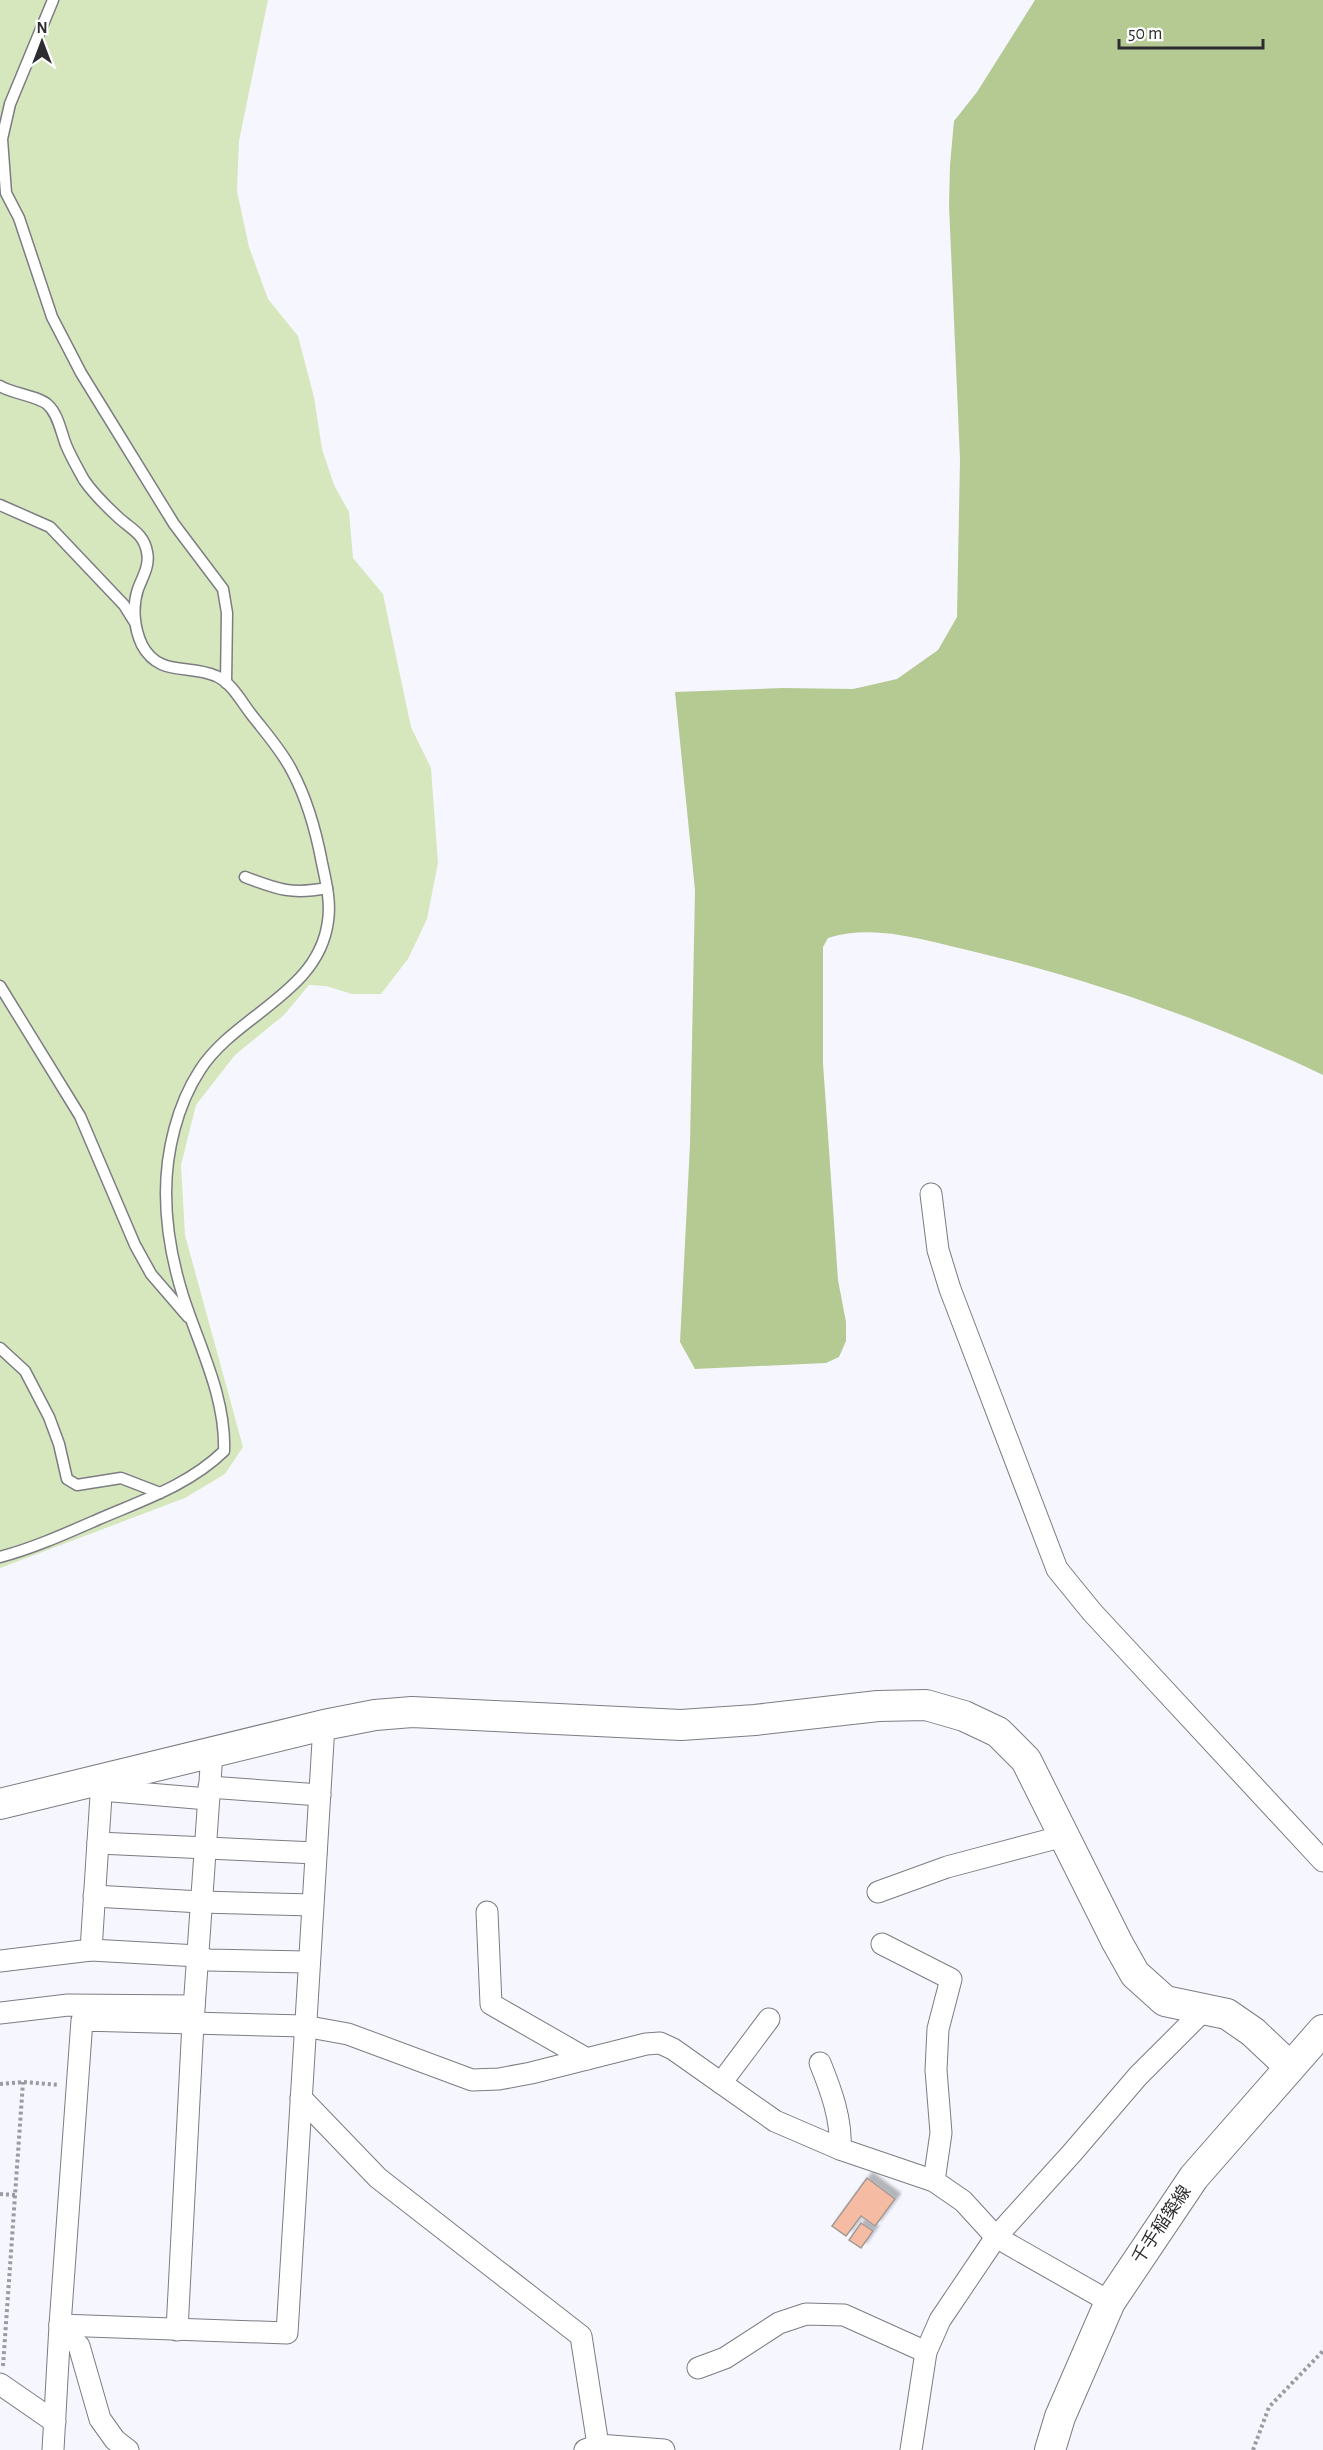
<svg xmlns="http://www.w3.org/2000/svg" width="1323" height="2450" font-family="'Alegreya Sans','Noto Sans JP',sans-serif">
<defs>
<filter id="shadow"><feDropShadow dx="5.5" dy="-5.5" stdDeviation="1.5" flood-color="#0004"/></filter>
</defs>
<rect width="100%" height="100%" fill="#f6f7fe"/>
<path fill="#d7e7bd" d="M 0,0 L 268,0 L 239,141 L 237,191 L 249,247 L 268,299 L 298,336 L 314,397 L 322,449 L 334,485 L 349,512 L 353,558 L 383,594 L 411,727 L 431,768 L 438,863 L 427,919 L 408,959 L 381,994 L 352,994 L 326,986 L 309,985 L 284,1015 L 235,1055 L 196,1105 L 181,1165 L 185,1235 L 243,1447 L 225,1474 L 185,1498 L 0,1568 Z"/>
<path fill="#b5c993" d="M 1035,0 L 1323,0 L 1323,1075 C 1207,1020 1088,978 963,949 C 919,939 873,924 828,938 L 823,947 L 823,1063 L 838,1280 L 846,1322 L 846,1341 L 839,1357 L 826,1363 L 695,1369 L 680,1342 L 690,1144 L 695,890 L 675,692 L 783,688 L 853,689 L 897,679 L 938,650 L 957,617 L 960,459 L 949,205 L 950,165 L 954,121 L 977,92 Z"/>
<g fill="#f6bca3" stroke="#a19996" stroke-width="1.5" filter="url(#shadow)">
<path d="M 867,2178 L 895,2199 L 875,2226 L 861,2216 L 846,2236 L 832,2226 Z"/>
<path d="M 861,2223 L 873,2231 L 861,2248 L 849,2240 Z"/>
</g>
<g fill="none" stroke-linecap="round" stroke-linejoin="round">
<g stroke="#7c7d83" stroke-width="13">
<g id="lane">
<path d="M 53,0 L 10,104 L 2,139 L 6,193 L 19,218 L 52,317 L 81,373 L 174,524 L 223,589 L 227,613 L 226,683"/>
<path d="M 0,386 C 13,394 39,396 48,405 C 58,414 61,432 66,445 C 71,457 78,469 84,480 C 93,493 107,507 119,518 C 131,529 144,534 147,552 C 150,565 143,576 138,589 C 132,607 134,628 142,645 C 159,677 188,664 216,676 C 231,682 241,701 251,714 C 265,732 282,751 292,771 C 308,801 316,831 322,863 C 326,882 331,902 328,921 C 319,993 235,1015 200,1070 C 177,1105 166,1152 166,1193 C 166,1226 173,1264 183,1296 C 199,1346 226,1397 224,1451 C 189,1485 143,1500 99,1519 C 67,1533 34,1548 0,1557"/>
<path d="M 0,505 L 50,527 L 124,605 L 134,621"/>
<path d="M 245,877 C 277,889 291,895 327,888"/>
<path d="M 0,986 L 80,1116 L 135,1245 L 151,1274 L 188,1317"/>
<path d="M 0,1348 L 25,1371 L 49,1417 L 59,1444 L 67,1479 L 77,1485 L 121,1478 L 160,1493"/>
</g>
</g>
<g stroke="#7c7d83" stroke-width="23">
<g id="street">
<path d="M 931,1194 L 938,1250 L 950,1289 L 1057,1569 L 1092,1612 L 1323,1861"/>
<path d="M 209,1787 L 320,1795"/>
<path d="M 101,1790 L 208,1799"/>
<path d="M 98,1843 L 316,1853"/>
<path d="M 878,1892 L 947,1867 L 1064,1836"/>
<path d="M 94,1896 L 201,1902 L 312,1905"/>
<path d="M 487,1912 L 491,2004 L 587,2059"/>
<path d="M 882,1944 L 951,1979 L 938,2029 L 936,2070 L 941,2133 L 934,2181"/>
<path d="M 91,1950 L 198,1956 L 208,1960 L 308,1962"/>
<path d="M 0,1961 L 91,1950 L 102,1780"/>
<path d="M 0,2013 L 68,2005 L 194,2006"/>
<path d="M 820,2063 C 831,2090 842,2120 840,2149"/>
<path d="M 721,2083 L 769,2019"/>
<path d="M 301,2098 L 378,2178 L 581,2336 L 598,2445"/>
<path d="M 60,2325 L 287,2333 L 324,1725"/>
<path d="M 60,2325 L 79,2346 L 100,2419 L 115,2440 L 128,2450"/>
<path d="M 177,2330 L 193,2023 L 212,1753"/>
<path d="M 698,2368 L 725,2358 L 779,2323 L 806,2314 L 844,2315 L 926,2352"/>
<path d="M 0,2384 L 55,2422"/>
<path d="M 53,2450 L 60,2325 L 82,2020 L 304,2026 L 348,2034 L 472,2080 L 499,2079 L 531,2073 L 646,2044 L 660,2043 L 673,2049 L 775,2121 L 840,2149 L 934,2181 L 963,2201 L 996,2237 L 1110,2302"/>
<path d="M 585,2450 L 598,2445 L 664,2450"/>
<path d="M 911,2450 L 926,2352 L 940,2320 L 996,2237 L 1072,2153 L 1138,2076 L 1204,2010"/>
</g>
</g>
<g stroke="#7c7d83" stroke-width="32">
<g id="secondary">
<path d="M 0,1804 L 324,1725 L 375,1715 L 412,1712 L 681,1725 L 755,1720 L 878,1706 L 926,1705 L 964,1716 L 998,1732 L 1026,1760 L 1117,1942 L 1135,1974 L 1165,2001 L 1227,2014 L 1253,2032 L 1289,2066"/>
<path d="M 1050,2450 L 1060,2417 L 1110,2302 L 1194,2177 L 1323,2030"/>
</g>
</g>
<g stroke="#9b9ba1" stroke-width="4" stroke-dasharray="3 3" stroke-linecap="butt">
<path d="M 0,2084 L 23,2082 L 59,2085"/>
<path d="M 0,2194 L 15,2195"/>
<path d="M 3,2366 L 23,2082"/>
<path d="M 1253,2450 L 1269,2407 L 1323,2351"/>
</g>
<use href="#lane" stroke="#fff" stroke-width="10"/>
<use href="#street" stroke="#fff" stroke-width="21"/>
<use href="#secondary" stroke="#fff" stroke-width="30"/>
</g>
<g text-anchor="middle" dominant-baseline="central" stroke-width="4.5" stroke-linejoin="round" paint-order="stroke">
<g font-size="18" fill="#2d2d30" stroke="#fff">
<text transform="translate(1162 2225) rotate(-56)">千手稲築線</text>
</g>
</g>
<g transform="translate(42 42)" stroke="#ffffff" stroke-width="4.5" paint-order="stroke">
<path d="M0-4.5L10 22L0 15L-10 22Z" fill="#2d2d30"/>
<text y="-9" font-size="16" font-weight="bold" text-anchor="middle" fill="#2d2d30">N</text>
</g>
<path d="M1119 39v9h144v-9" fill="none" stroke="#2d2d30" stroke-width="3"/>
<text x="1128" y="39" font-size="18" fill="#2d2d30" stroke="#ffffff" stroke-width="4.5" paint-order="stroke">50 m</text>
</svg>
